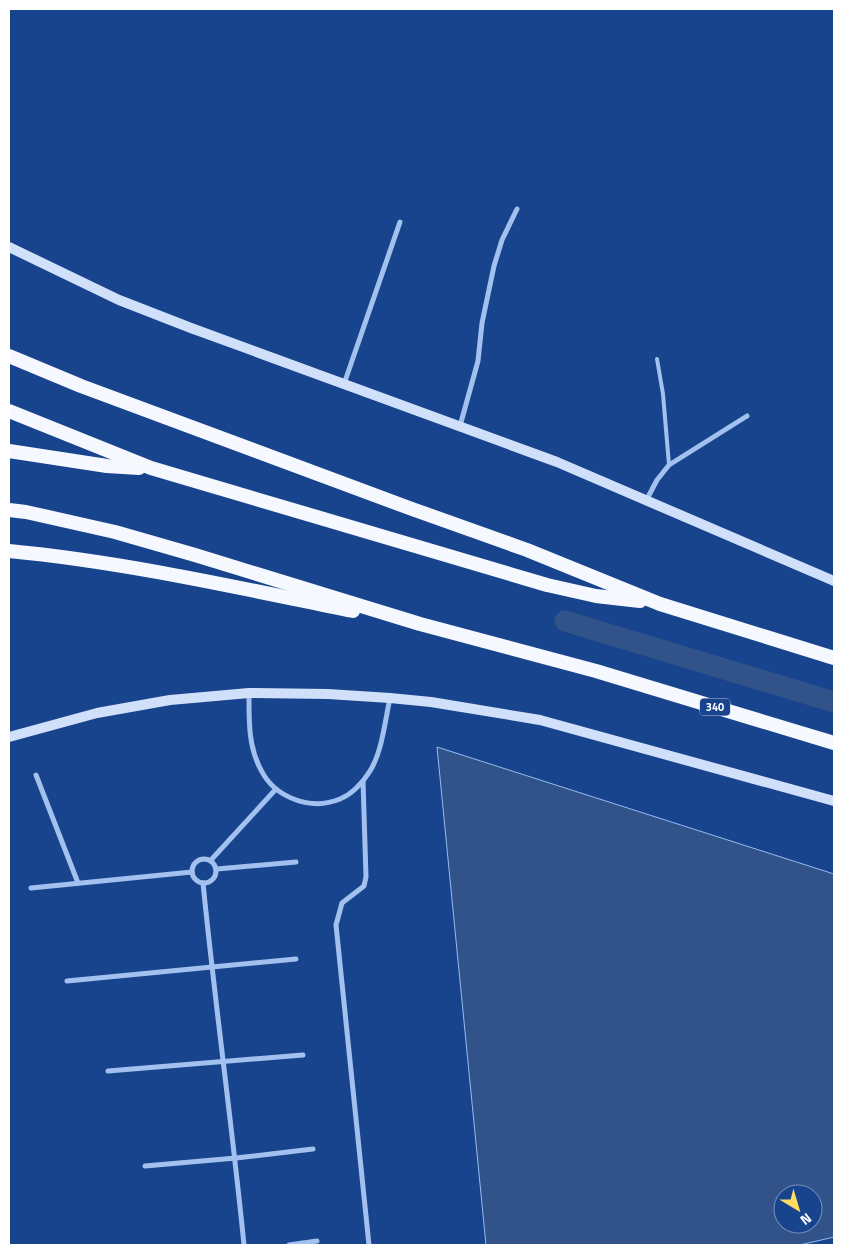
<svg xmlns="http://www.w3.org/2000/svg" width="843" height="1254" font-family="'Titillium Web',sans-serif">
<rect width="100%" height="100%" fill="#18448e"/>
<path fill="#32538a" stroke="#96bbf1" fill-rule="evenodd" d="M 437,747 L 834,874 L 834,1237 L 800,1245 L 486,1245 ZM 783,1194 L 813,1194 L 813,1224 L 783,1224 Z"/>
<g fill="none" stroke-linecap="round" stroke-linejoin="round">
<path stroke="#32538a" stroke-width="21" d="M 565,621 L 834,702"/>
<path stroke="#a3c1ef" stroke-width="4" d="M 657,359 L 663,394 L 669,465"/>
<g stroke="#a3c1ef" stroke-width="5">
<path d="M 344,384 L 400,222"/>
<path d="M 460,426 L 478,361 L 482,323 L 494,266 L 502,240 L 517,209"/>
<path d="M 647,499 L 657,480 L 669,465 L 747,416"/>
<path d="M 249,693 C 249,720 248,746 261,770 C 275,798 311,811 340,799 C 352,794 363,782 370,771 C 382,752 385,721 390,698"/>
<path d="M 36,775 L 78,883"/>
<path d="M 363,781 L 366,877 L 364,886 L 342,903 L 336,925 L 369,1245"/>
<circle cx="204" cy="871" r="12"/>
<path d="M 211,860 L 276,789"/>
<path d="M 217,869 L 296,862"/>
<path d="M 203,883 C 215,1004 232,1124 244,1245"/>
<path d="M 31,888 L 192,872"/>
<path d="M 67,981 L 296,959"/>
<path d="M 108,1071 L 303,1055"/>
<path d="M 145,1166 L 236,1158 L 313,1149"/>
<path d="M 289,1245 L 317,1241"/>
</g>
<g stroke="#d1e0fa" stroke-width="10">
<path d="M 9,247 L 119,300 L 191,328 L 557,462 L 834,581"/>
<path d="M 9,737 L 97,713 L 170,700 L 249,693 L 328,694 L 390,698 L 431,702 L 540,720 L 834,801"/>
</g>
<g stroke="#f5f8ff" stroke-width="14">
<path d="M 9,356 L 81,386 L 412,509 L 527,550 L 660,604 L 834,658"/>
<path d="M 9,411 L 151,468 L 547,585 L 596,596 L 640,601"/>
<path d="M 9,451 L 107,466 L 139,468"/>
<path d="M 9,510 L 26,512 L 115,532 L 195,555 L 420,624 L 596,671 L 834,743"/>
<path d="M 9,551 C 125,562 239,588 353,611"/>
</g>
</g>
<g text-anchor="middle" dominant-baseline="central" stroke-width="5" stroke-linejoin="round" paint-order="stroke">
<rect fill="#18448e" stroke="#bac7dd" stroke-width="1" x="700" y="698.5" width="30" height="17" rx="4"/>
<g font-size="11" font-weight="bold" fill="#fff">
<text x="715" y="707">340</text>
</g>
</g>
<rect width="843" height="1254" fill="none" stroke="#ffffff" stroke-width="20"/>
<g transform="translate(798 1209) rotate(142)"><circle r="24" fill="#18448e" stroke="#748fbb"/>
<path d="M0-4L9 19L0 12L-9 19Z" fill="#ffdb61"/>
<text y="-8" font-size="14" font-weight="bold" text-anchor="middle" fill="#ffffff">N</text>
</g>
</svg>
